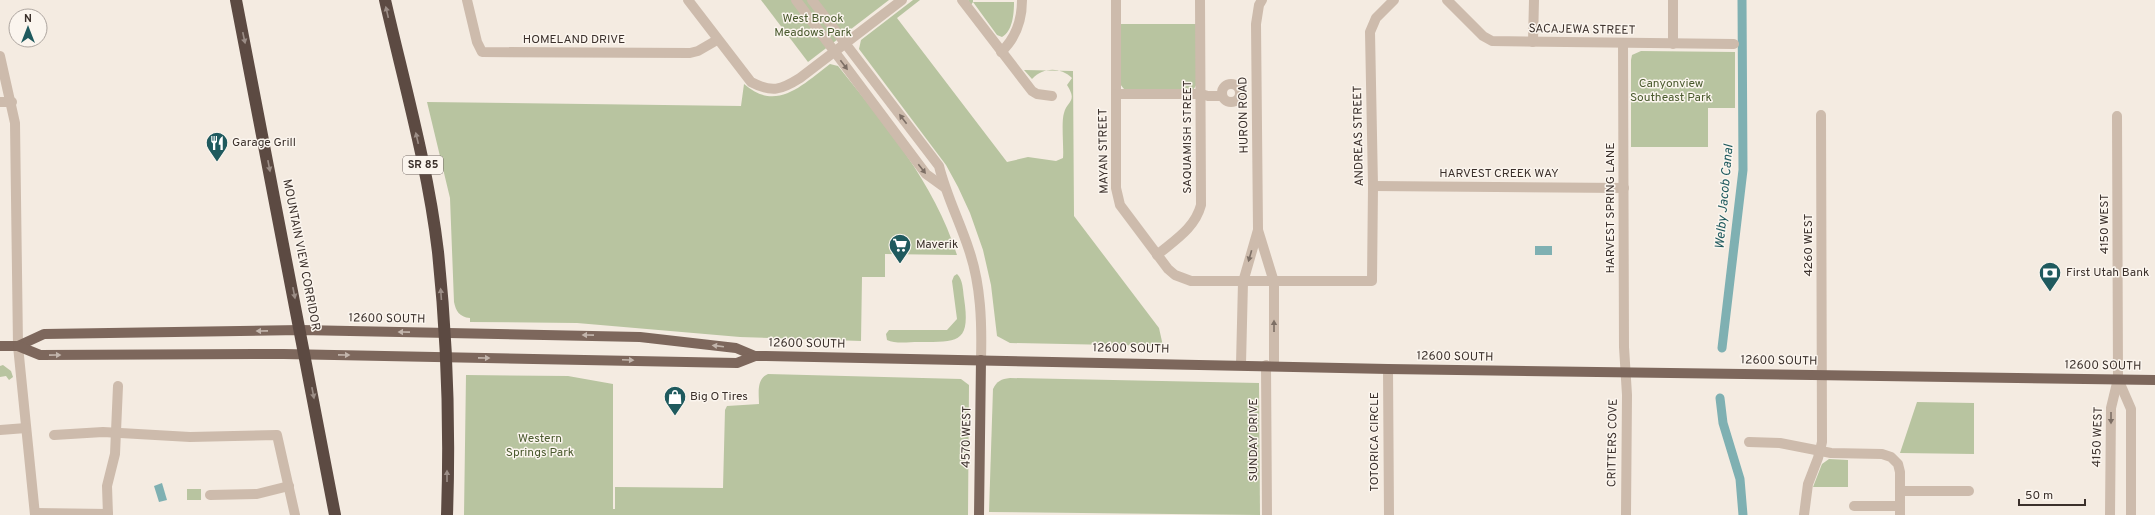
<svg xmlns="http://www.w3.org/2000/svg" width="2155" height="515" font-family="Overpass,sans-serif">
<rect width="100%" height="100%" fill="#f4ebe1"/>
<g fill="#b8c4a0">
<path d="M 761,0 L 889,0 L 808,62 Z"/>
<path d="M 913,0 L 920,0 L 897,18 L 1007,162 L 1028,157 L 1056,161 L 1063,158 C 1064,148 1061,122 1064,113 C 1067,101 1078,102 1067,85 L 1072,78 C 1060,67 1044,67 1032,79 L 1024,70 L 1073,71 L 1074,216 L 1159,328 L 1163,346 L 1010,343 L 997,336 L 991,285 L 983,250 L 970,213 L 958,187 L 946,165 L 859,49 L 861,40 Z"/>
<path d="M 968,0 L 973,0 L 973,2 L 1014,2 C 1014,13 1013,31 1002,37 L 997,35 L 973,2 L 971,5 Z"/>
<path d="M 1120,24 L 1197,24 L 1197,84 L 1193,90 L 1124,89 L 1120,84 Z"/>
<path d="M 1641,51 L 1735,52 L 1735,108 L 1708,108 L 1708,147 L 1631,147 L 1631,60 L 1632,55 Z"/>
<path d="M 830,64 L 838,66 C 885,125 934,182 957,255 L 885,254 L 885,277 L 862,277 L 861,341 L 740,337 L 577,323 L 470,322 L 470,318 C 459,317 456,311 454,302 L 450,198 L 427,102 L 741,106 L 744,84 C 777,113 803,84 830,64 Z"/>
<path d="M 957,274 C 963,279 963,291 964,298 C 971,344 958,342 918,342 C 909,342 895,344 887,340 L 886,334 L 889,330 L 947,330 L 957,319 L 952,281 L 954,276 Z"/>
<path d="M 3,365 L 11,371 L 13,377 L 9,380 L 6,376 L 0,377 L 0,366 Z"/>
<path d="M 768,374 L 961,379 L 969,385 L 968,515 L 464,515 L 466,375 L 568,376 L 613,384 L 613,509 L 615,509 L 615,487 L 723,488 L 725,410 L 727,406 L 759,404 C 759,394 756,379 768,374 Z"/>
<path d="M 1010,378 L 1259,383 L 1260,515 L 989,512 L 993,389 C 997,381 1001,379 1010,378 Z"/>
<path d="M 1917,402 L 1974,403 L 1974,454 L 1900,453 Z"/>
<path d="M 1829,459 L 1848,460 L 1848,487 L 1813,487 L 1822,464 Z"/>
<rect x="187" y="489" width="14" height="11"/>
</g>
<g fill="#7fb0b2">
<rect x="1535" y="246" width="17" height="9"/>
<path d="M 162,483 L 167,500 L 159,502 L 154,486 Z"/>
</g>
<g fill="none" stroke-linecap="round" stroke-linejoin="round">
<g stroke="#7fb0b2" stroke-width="9">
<path d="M 1722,348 L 1743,170 L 1742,0"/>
<path d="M 1720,398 L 1723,423 L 1740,479 L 1743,515"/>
</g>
<g stroke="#cdbbac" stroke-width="10">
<path d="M 467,0 L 477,42 L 482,52 L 690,53 L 698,51 L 717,40"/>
<path d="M 688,0 L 751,82 C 772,93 781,90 800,78 L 902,0"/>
<path d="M 796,0 L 926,174 L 944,187"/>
<path d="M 812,0 L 939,166 C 946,195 960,222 969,250 C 981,285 982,323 981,360"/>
<path d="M 962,0 L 1032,91 L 1037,94 L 1052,96"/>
<path d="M 1116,0 L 1116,188 L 1120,205 L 1168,269 L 1175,275 L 1191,281 L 1372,281 L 1373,186 L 1370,32 L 1376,18 L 1394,0"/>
<path d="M 1262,0 L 1259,5 L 1256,24 L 1258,230 L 1274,282 L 1274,365"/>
<path d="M 1447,0 L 1483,36 L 1492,41 L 1734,44"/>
<path d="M 1673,0 L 1673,44"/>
<path d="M 1533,42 L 1534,0"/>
<path d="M 1623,43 L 1624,347 L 1627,395 L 1626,515"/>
<path d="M 1001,52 C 1016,38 1022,21 1022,0"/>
<path d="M 0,56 L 15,123 L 18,346 L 35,515"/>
<circle cx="1231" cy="93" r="9"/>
<path d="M 1116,94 L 1201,94 L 1208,96 L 1222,96"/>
<path d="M 0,102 L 12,102"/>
<path d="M 1373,186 L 1624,188"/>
<path d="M 1157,255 C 1175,240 1195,228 1201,205 L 1200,0"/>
<path d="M 1241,364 L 1243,282 L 1258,230"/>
<path d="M 1266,365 L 1267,515"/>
<path d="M 1388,369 L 1389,515"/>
<path d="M 2118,379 L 2131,409 L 2131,515"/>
<path d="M 0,430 L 26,428"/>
<path d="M 54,435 L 103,432 L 190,437 L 277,435 L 295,515"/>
<path d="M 1749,442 L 1780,443 L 1831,453 L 1882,454 L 1891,457 L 1898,464 L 1900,472 L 1900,515"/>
<path d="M 1900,491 L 1969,491"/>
<path d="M 210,495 L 257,494 L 289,486"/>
<path d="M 1854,506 L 1900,506"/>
<path d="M 35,513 L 108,514"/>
<path d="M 108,515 L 107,486 L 115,454 L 118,386"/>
<path d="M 1804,515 L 1808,484 L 1818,458 L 1822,442 L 1821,115"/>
<path d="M 2110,515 L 2111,408 L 2118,379 L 2117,116"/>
</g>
<g stroke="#7d675c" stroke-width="10">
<path d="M 0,346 L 18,346 L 44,334 L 301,330 L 640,337 L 736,348 L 755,356 L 766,356 L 1388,369 L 2155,380"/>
<path d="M 18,346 L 40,355 L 284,354 L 737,363 L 755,356"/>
<path d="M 979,515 L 981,360"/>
</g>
<g stroke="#5c4a42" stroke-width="12">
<path d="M 236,0 L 335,515"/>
<path d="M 385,0 C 404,83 428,167 438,252 C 447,338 450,428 447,515"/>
</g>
</g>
<defs><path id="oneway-solid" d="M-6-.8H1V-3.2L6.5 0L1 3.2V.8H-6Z"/></defs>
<g fill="#9c8e87">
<use href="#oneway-solid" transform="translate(387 12) rotate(-103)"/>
<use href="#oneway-solid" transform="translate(244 38) rotate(78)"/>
<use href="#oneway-solid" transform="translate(417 138) rotate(-103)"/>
<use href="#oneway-solid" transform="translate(269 166) rotate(79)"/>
<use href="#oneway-solid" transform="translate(294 293) rotate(79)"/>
<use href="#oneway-solid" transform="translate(441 294) rotate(-94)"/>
<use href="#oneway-solid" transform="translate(313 393) rotate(79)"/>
<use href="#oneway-solid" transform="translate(447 476) rotate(-90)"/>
</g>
<g fill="#7d6f65">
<use href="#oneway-solid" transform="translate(844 65) rotate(53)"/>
<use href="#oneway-solid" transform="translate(903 119) rotate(-127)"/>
<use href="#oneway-solid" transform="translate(922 169) rotate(52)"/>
<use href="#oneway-solid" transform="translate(1250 256) rotate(106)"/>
<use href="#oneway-solid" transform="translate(1274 326) rotate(-90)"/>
<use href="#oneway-solid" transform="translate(2111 418) rotate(90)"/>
</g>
<g fill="#c2b5ac">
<use href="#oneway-solid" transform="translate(262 331) rotate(179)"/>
<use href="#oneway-solid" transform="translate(404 332) rotate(-179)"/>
<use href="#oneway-solid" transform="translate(588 335) rotate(-179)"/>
<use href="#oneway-solid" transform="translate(718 346) rotate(-173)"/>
<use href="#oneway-solid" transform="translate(55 355) rotate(-1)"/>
<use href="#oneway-solid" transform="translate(344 355) rotate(1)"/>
<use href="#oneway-solid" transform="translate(484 358) rotate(1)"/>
<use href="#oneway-solid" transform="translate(628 360) rotate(2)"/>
</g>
<defs>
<g id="restaurant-pin" transform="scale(1.15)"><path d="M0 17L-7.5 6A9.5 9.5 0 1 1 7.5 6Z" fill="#1f5a5e" stroke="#fbf5ee"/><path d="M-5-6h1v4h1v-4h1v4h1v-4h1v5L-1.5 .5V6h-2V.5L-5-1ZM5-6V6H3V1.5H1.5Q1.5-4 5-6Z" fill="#fff"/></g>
<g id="supermarket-pin" transform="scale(1.15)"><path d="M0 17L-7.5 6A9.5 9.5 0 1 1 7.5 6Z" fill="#1f5a5e" stroke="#fbf5ee"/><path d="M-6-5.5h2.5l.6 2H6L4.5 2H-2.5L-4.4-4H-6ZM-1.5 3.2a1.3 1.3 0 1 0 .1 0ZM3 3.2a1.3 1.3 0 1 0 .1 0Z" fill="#fff"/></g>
<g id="bank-pin" transform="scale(1.15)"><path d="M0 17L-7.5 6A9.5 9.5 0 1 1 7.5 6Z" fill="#1f5a5e" stroke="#fbf5ee"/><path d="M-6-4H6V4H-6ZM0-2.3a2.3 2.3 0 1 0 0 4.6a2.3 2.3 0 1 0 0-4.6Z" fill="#fff"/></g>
<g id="shop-pin" transform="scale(1.15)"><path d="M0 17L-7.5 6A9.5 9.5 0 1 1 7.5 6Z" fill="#1f5a5e" stroke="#fbf5ee"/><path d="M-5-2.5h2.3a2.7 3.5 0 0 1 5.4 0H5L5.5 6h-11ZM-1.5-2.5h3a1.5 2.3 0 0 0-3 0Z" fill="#fff"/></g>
</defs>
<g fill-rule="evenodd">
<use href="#restaurant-pin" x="217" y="143"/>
<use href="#supermarket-pin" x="900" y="245"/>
<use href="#bank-pin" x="2050" y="273"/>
<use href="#shop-pin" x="675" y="397"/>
</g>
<g text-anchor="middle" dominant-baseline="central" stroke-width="3" stroke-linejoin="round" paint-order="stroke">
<rect fill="#fbf5ee" stroke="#756b66" stroke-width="1" x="403" y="156" width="40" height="18" rx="3"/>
<g font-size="11" font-weight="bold" fill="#3b302b">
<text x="423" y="165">SR 85</text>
</g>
<g font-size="12" fill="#4a5a2e" stroke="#fbf5ee">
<text x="813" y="19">West Brook<tspan x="813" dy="14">Meadows Park</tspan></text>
<text x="1671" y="84">Canyonview<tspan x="1671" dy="14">Southeast Park</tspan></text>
<text x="540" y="439">Western<tspan x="540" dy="14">Springs Park</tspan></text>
</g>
<g font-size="12" fill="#3b302b" stroke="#fbf5ee">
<text transform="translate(1582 30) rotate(1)">SACAJEWA STREET</text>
<text x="574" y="40">HOMELAND DRIVE</text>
<text transform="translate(1244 115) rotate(-91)">HURON ROAD</text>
<text transform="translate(1359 136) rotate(-91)">ANDREAS STREET</text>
<text transform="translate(1188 137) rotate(-90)">SAQUAMISH STREET</text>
<text transform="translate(1104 151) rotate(-91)">MAYAN STREET</text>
<text x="1499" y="174">HARVEST CREEK WAY</text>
<text transform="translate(1611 208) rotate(-90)">HARVEST SPRING LANE</text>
<text transform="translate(2105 224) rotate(-90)">4150 WEST</text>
<text transform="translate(1809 245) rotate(-90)">4260 WEST</text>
<text transform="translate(301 255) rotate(79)">MOUNTAIN VIEW CORRIDOR</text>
<text transform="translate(387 319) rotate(1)">12600 SOUTH</text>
<text transform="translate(807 344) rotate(1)">12600 SOUTH</text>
<text transform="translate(1131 349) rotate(1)">12600 SOUTH</text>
<text transform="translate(1455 357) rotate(1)">12600 SOUTH</text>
<text transform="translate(1779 361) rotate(1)">12600 SOUTH</text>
<text transform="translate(2103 366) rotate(1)">12600 SOUTH</text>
<text transform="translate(967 437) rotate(-89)">4570 WEST</text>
<text transform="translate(2098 437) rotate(-88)">4150 WEST</text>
<text transform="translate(1254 440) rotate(-90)">SUNDAY DRIVE</text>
<text transform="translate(1375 442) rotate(-90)">TOTORICA CIRCLE</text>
<text transform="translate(1613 443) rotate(-89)">CRITTERS COVE</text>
</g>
<g font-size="12" fill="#3b302b" stroke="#fbf5ee" text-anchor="start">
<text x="232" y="143">Garage Grill</text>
<text x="916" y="245">Maverik</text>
<text x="2066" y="273">First Utah Bank</text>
<text x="690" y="397">Big O Tires</text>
</g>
<g font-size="13" font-style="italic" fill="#1f5a5e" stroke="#fbf5ee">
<text transform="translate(1725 197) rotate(-85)">Welby Jacob Canal</text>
</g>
</g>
<g transform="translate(28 28)"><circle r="19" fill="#fbf5ee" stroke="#aea6a0"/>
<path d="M0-3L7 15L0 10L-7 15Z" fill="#1f5a5e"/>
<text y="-6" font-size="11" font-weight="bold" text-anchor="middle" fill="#3b302b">N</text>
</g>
<path d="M2019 499v6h66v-6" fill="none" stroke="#3b302b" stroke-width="2"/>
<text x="2025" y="499" font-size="12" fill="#3b302b" stroke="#fbf5ee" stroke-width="3" paint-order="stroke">50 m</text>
</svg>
